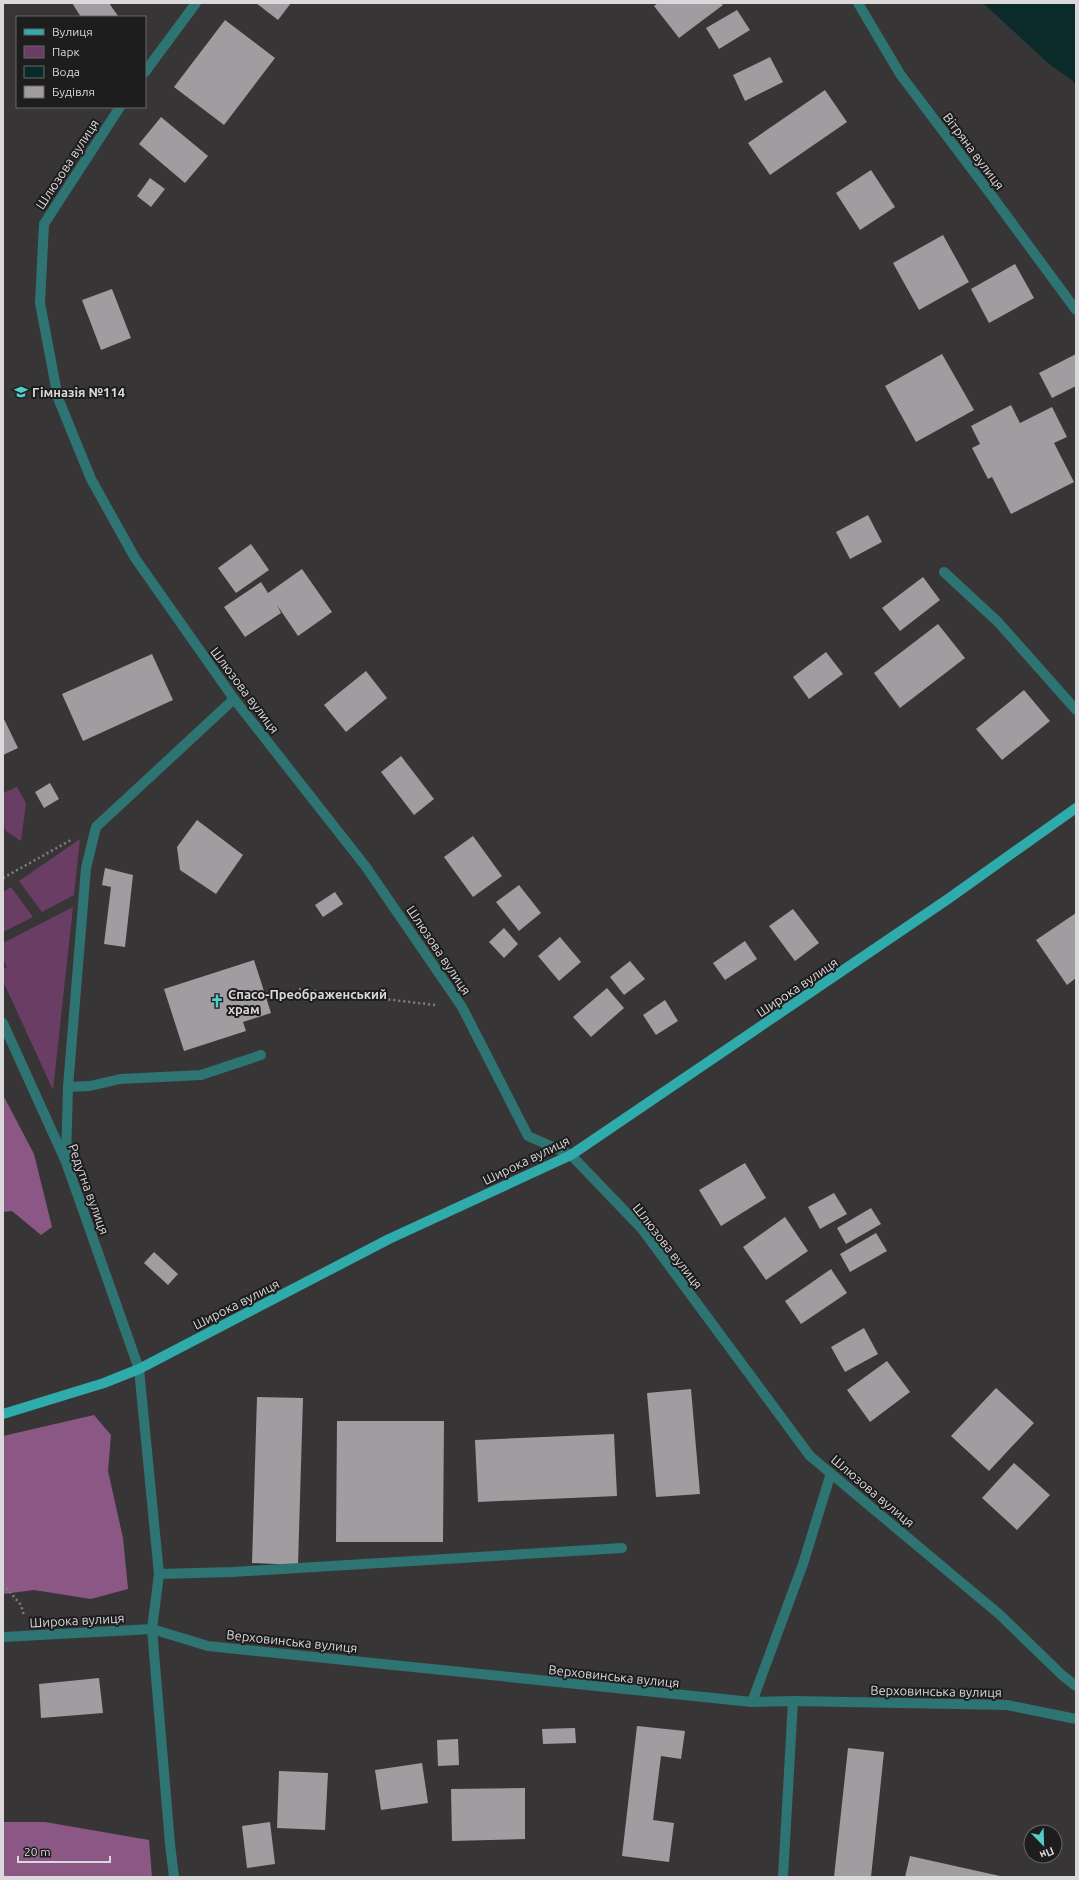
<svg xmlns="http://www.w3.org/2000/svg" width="1079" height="1880" font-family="Ubuntu,sans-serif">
<rect width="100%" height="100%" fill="#383537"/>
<g fill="#6a3d64">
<path d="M 17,787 L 26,803 L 21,841 L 6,831 L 3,824 L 3,793 Z"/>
<path d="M 80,839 L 74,895 L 42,912 L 19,881 Z"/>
<path d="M 11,887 L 33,917 L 3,932 L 3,892 Z"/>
<path d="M 73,907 L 53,1090 L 3,981 L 3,969 L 7,967 L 3,959 L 3,943 Z"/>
</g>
<g fill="#8b5784">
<path d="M 3,1095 L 34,1154 L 52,1227 L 41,1235 L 12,1211 L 3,1212 Z"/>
<path d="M 94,1415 L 111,1435 L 108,1471 L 123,1538 L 128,1589 L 91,1599 L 34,1590 L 3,1594 L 3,1436 Z"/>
<path d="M 3,1822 L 45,1822 L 149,1840 L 152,1877 L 3,1877 Z"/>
</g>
<path fill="#0b2b2b" d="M 983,3 L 1076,3 L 1076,86 L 1072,80 L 1049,64 Z"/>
<g fill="#a09c9f">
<path d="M 72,3 L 109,3 L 118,16 L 81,17 Z"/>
<path d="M 256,3 L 291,3 L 278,20 Z"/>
<path d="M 658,3 L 721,3 L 723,5 L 679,38 L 654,6 Z"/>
<path d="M 737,10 L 750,30 L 719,49 L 706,28 Z"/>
<path d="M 225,20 L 275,58 L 224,125 L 174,87 Z"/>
<path d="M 770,57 L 783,82 L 745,101 L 733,75 Z"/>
<path d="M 825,90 L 847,122 L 770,175 L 748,143 Z"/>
<path d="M 161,117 L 208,156 L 185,183 L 139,144 Z"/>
<path d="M 871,170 L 895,207 L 860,230 L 836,193 Z"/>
<path d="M 150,178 L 165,189 L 151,207 L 137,196 Z"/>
<path d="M 943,235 L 969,282 L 919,310 L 893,263 Z"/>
<path d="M 1015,264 L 1034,298 L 989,323 L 971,289 Z"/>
<path d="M 112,289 L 131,338 L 101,350 L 82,300 Z"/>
<path d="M 942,354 L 974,410 L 916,442 L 885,386 Z"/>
<path d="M 1076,354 L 1076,386 L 1052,398 L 1039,373 Z"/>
<path d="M 1011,405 L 1020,423 L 1052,407 L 1067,437 L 1054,443 L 1074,482 L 1011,514 L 992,477 L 988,479 L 972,448 L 980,444 L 971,426 Z"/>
<path d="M 868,515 L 882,542 L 850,559 L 836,532 Z"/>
<path d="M 251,544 L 269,570 L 236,593 L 218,568 Z"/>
<path d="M 302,569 L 332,612 L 298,636 L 277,605 L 281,613 L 245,637 L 224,607 L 261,582 L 268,593 Z"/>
<path d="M 923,577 L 940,600 L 900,631 L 882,608 Z"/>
<path d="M 938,624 L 965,658 L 900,708 L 874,673 Z"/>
<path d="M 826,652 L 843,674 L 809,699 L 793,677 Z"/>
<path d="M 152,654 L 173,700 L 83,741 L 62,694 Z"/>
<path d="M 366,671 L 387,698 L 346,732 L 324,705 Z"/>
<path d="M 1024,690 L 1050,721 L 1002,760 L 976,729 Z"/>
<path d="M 3,717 L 18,748 L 3,755 Z"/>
<path d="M 401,756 L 434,799 L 414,815 L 381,772 Z"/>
<path d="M 50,783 L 59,799 L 44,808 L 35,792 Z"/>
<path d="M 197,820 L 243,855 L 216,894 L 180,870 L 177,847 Z"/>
<path d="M 473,836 L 502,876 L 473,897 L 444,857 Z"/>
<path d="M 105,868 L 133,875 L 125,947 L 104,944 L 111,887 L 102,885 Z"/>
<path d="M 519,885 L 541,913 L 519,931 L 496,902 Z"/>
<path d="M 335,892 L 343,904 L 323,917 L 315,905 Z"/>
<path d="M 793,909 L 819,943 L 795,961 L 769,926 Z"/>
<path d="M 1076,913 L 1076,978 L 1067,985 L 1036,940 Z"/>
<path d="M 504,928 L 518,944 L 504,958 L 489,942 Z"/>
<path d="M 560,937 L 581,962 L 559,981 L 538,956 Z"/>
<path d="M 745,941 L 757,959 L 725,980 L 713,963 Z"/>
<path d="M 254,960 L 271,1013 L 243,1022 L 246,1031 L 184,1051 L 164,989 Z"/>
<path d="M 630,961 L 645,979 L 624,995 L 610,977 Z"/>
<path d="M 607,988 L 624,1008 L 591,1037 L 573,1017 Z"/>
<path d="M 665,1000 L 678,1021 L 656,1035 L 643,1015 Z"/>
<path d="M 745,1163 L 766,1198 L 721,1226 L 699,1190 Z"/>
<path d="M 834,1193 L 847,1214 L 820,1229 L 808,1207 Z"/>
<path d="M 871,1208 L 881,1224 L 846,1244 L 837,1228 Z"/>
<path d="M 785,1217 L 808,1251 L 766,1280 L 743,1247 Z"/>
<path d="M 876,1233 L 887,1251 L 850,1272 L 840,1254 Z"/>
<path d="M 154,1252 L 178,1274 L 168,1285 L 144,1263 Z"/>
<path d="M 831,1269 L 847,1293 L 801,1324 L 785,1301 Z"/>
<path d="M 864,1328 L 878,1354 L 845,1372 L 831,1347 Z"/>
<path d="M 887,1361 L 910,1392 L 870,1422 L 847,1390 Z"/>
<path d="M 996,1388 L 1034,1423 L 989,1471 L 951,1436 Z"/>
<path d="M 691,1389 L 700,1494 L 656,1497 L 647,1393 Z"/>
<path d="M 257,1397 L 303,1398 L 298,1565 L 252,1563 Z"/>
<path d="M 337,1421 L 444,1421 L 443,1542 L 336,1542 Z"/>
<path d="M 614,1434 L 617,1496 L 478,1502 L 475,1440 Z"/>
<path d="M 1014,1463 L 1050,1495 L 1017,1530 L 982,1498 Z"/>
<path d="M 99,1678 L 103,1713 L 41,1718 L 39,1684 Z"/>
<path d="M 637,1726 L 685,1731 L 681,1759 L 661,1756 L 653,1820 L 674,1823 L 669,1862 L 622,1856 Z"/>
<path d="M 575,1728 L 576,1743 L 543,1744 L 542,1729 Z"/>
<path d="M 458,1739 L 459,1765 L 438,1766 L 437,1740 Z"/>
<path d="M 848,1748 L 884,1752 L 871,1877 L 834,1877 Z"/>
<path d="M 422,1763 L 428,1803 L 381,1810 L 375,1770 Z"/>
<path d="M 279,1771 L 328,1773 L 325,1830 L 277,1828 Z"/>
<path d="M 525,1788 L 525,1839 L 452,1841 L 451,1789 Z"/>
<path d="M 270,1822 L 275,1864 L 247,1868 L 242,1826 Z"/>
<path d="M 910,1856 L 1000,1876 L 1000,1877 L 905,1877 Z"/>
</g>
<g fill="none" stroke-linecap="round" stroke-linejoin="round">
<g stroke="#817e80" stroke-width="2.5" stroke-dasharray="2 3" stroke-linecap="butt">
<path d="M 3,878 L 71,840"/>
<path d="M 299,989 L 435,1005"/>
<path d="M 3,1584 L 21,1605 L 24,1616"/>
</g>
<g stroke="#2e7473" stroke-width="10">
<path d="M 858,3 L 900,74 L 992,196 L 1076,310"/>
<path d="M 145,72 L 196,3"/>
<path d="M 120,107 L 44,224 L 40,303 L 58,398 L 91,479 L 135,558 L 234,699 L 366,867 L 462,1007 L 528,1136 L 571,1155 L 642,1229 L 810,1456 L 999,1614 L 1062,1675 L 1076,1686"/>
<path d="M 944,572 L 998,622 L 1076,710"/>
<path d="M 3,1023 L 66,1162 L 139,1369 L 159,1574 L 152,1629 L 170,1844 L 174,1877"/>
<path d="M 68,1087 L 90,1086 L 120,1079 L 201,1075 L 261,1055"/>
<path d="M 66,1159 L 68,1087 L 86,868 L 96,827 L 234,699"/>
<path d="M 159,1574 L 232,1572 L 622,1548"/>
<path d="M 3,1637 L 152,1629 L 208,1646 L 752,1702 L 793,1701 L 1007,1705 L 1076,1719"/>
<path d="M 752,1702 L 803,1564 L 831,1473"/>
<path d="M 783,1877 L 793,1701"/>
</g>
<path stroke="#2eabaa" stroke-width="10" d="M 3,1414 L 104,1383 L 139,1369 L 389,1239 L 571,1155 L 948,899 L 1076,808"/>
</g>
<defs>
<g id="school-bare" transform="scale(1.08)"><path d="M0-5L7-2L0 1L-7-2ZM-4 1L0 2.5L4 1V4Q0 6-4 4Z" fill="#52cdcb" stroke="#1e1d1e" stroke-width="2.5" paint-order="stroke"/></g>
<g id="church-bare" transform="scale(1.08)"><path d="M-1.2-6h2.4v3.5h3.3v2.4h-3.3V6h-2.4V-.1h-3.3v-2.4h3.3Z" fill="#52cdcb" stroke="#1e1d1e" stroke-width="2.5" paint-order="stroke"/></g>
</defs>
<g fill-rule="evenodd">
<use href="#school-bare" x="21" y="392"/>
<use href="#church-bare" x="217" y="1001"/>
</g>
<g text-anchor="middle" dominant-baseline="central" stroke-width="4" stroke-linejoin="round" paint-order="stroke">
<g font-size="13" fill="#dad8da" stroke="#1e1d1e">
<text transform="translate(974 151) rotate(53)">Вітряна вулиця</text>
<text transform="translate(67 164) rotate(-57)">Шлюзова вулиця</text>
<text transform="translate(245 690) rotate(53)">Шлюзова вулиця</text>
<text transform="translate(439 950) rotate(56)">Шлюзова вулиця</text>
<text transform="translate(797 987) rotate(-34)">Широка вулиця</text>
<text transform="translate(526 1160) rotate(-26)">Широка вулиця</text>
<text transform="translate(89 1189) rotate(70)">Редутна вулиця</text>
<text transform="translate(668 1246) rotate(52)">Шлюзова вулиця</text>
<text transform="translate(236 1304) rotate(-27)">Широка вулиця</text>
<text transform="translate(873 1491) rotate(40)">Шлюзова вулиця</text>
<text transform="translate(77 1620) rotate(-3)">Широка вулиця</text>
<text transform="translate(292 1641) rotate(6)">Верховинська вулиця</text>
<text transform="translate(614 1676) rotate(6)">Верховинська вулиця</text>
<text transform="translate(936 1691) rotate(1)">Верховинська вулиця</text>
</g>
<g font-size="13" font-weight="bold" fill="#dad8da" stroke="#1e1d1e" text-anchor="start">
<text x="32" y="392">Гімназія №114</text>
<text x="228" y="994">Спасо-Преображенський<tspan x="228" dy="15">храм</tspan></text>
</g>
</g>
<rect width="1079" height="1880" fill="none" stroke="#dad8da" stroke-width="8"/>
<rect x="16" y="16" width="130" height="92" fill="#1e1d1e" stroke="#696869"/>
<rect x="24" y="29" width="20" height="6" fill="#2eabaa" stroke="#696869"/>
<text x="52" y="36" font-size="12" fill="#dad8da">Вулиця</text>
<rect x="24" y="46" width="20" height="12" fill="#6a3d64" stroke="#696869"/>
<text x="52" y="56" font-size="12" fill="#dad8da">Парк</text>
<rect x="24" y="66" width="20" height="12" fill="#0b2b2b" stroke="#696869"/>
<text x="52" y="76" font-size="12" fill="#dad8da">Вода</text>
<rect x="24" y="86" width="20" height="12" fill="#a09c9f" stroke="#696869"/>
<text x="52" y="96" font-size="12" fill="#dad8da">Будівля</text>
<g transform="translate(1043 1844) rotate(157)"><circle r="19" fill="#1e1d1e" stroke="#696869"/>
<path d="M0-3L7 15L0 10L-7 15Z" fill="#52cdcb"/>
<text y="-6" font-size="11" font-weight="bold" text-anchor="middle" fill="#dad8da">Пн</text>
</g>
<path d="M18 1856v6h92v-6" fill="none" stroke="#dad8da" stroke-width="2"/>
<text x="24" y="1856" font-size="12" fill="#dad8da" stroke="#1e1d1e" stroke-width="3" paint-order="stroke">20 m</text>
</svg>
